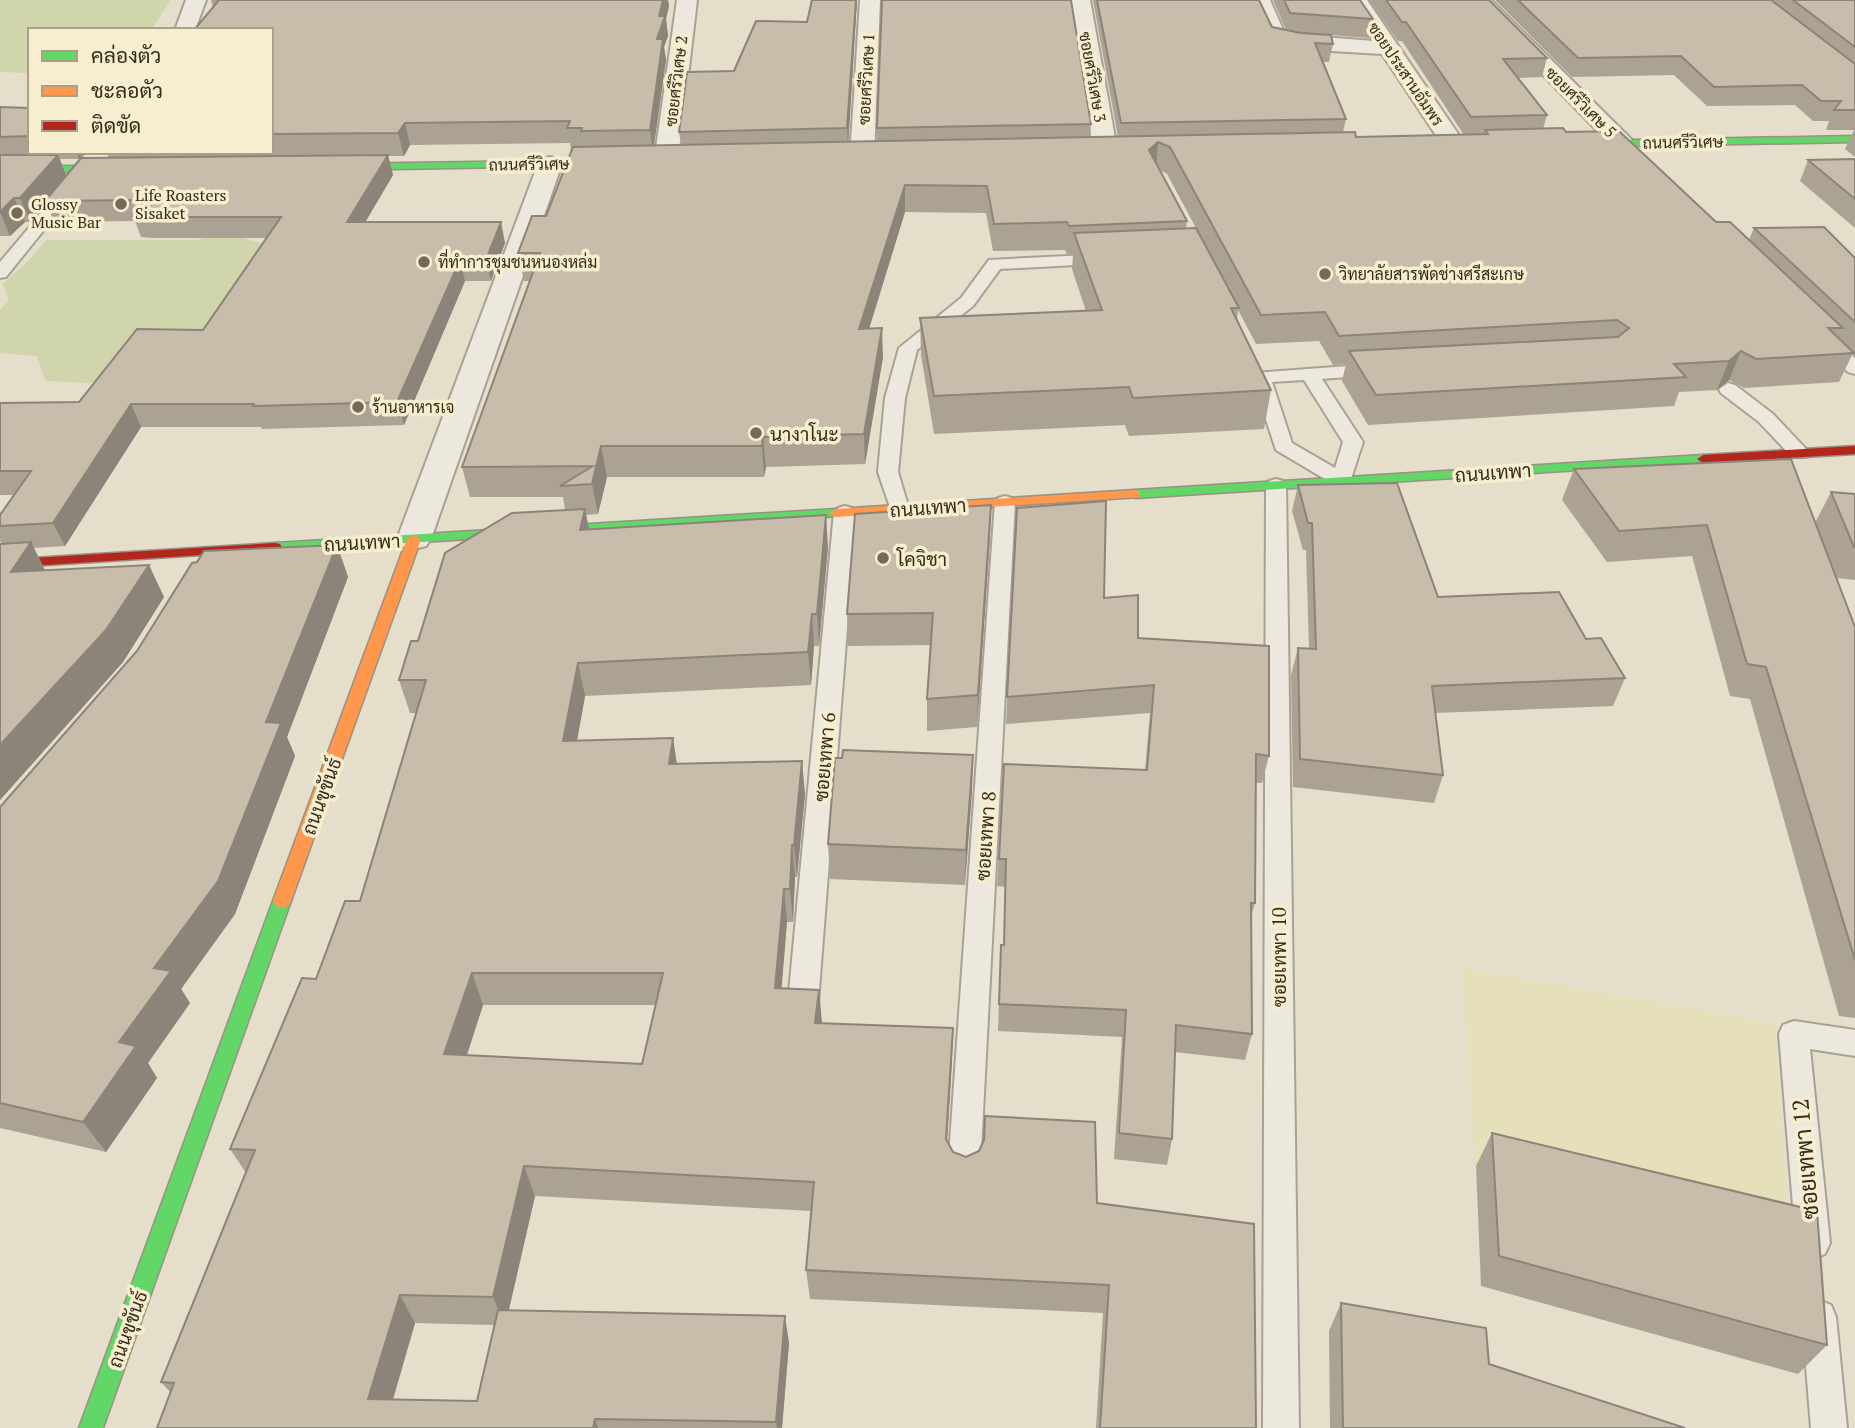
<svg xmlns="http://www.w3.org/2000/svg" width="1855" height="1428" font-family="'PT Serif',Sarabun,serif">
<rect width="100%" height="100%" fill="#e4deca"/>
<path fill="#e5dfba" d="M 1462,968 L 1774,1023 L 1790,1243 L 1476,1166 Z"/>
<g fill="#d1d5ac">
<path d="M 0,0 L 170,0 L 152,30 L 30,30 L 30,73 L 0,72 Z"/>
<path d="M 217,236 L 243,238 L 284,250 L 229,318 L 112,378 L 90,383 L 46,381 L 36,356 L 0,353 L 0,310 L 9,300 L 3,284 L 29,260 L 46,240 L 196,240 Z"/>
</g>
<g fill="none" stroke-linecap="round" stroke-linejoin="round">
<g stroke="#a9a294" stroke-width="4">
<g id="lane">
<path d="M 71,182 L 79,187 L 76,190 L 6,277 L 0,278 L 0,262 L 66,184 Z"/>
<path d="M 1106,254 L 1114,259 L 1112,263 L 1000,269 L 973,306 L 917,350 L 905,398 L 898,472 L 909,509 L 906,513 L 892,513 L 878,472 L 885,398 L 899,348 L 961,298 L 989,260 Z"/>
<path d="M 1825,335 L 1831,336 L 1855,358 L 1855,374 L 1848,372 L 1819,344 L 1816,340 L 1819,336 Z"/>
<path d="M 1376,364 L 1383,366 L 1385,370 L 1383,374 L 1322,379 L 1363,442 L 1349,485 L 1335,485 L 1276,450 L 1252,377 L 1254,373 ZM 1304,380 L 1343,442 L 1335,468 L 1292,443 L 1272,382 Z"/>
<path d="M 1728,383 L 1735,385 L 1773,414 L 1806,449 L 1809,453 L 1806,457 L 1792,457 L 1759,422 L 1721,393 L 1719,389 Z"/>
<path d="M 1276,479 L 1283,481 L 1286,485 L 1299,1428 L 1263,1428 L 1266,485 L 1269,481 Z"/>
<path d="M 1005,496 L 1012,498 L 1015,502 L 980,1170 L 975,1180 L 964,1185 L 953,1180 L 948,1170 L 995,502 L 998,498 Z"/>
<path d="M 845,506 L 852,508 L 856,512 L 818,1003 L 813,1012 L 803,1015 L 793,1012 L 788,1003 L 834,512 L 838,508 Z"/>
<path d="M 1794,1021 L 1855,1030 L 1855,1056 L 1810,1049 L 1830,1243 L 1825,1254 L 1813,1259 L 1801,1254 L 1796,1243 L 1779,1034 L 1783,1025 Z"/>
<path d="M 1819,1300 L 1831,1305 L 1836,1317 L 1847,1428 L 1811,1428 L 1802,1317 L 1807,1305 Z"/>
</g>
</g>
<g stroke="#a9a294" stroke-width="4">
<g id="street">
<path d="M 186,0 L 206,0 L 195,30 L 175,30 Z"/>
<path d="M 677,0 L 697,0 L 678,162 L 674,167 L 658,167 L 654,162 Z"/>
<path d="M 860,0 L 880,0 L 874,158 L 870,163 L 854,163 L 850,158 Z"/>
<path d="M 1070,0 L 1090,0 L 1118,154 L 1114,159 L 1098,159 L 1094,154 Z"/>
<path d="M 1250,0 L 1270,0 L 1285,34 L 1374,41 L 1347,0 L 1367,0 L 1467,147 L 1463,152 L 1447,152 L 1382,54 L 1298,49 L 1270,43 Z"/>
<path d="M 1470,0 L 1491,0 L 1631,139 L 1635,144 L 1631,149 L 1615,149 Z"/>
<path d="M 87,152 L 111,152 C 101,166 95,179 78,174 L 74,169 Z"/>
<path d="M 550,157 L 558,159 L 562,164 L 431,539 L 426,546 L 414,549 L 402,546 L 397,539 L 538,164 L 542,159 Z"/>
</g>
</g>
<g stroke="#999284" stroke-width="3">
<g id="fast">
<path d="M 1855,136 L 1855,142 L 1581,147 L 1576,144 L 1581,141 Z"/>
<path d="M 618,160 L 623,163 L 621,165 L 338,170 L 333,167 L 338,164 Z"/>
<path d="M 0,166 L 124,166 L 129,169 L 124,172 L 0,172 Z"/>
<path d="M 1703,455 L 1709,459 L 1708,462 L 1135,498 L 1128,494 L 1135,490 Z"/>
<path d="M 836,509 L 843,513 L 841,516 L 275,551 L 268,547 L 275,543 Z"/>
<path d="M 282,894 L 288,896 L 291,901 L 103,1428 L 79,1428 L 273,901 L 276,896 Z"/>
</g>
</g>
<g stroke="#999284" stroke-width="3">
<g id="slow">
<path d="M 1135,490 L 1140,491 L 1140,497 L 836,517 L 829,513 L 836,509 Z"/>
<path d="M 414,535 L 421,539 L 291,901 L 288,906 L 282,908 L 276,906 L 273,901 L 407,539 Z"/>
</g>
</g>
<g stroke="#999284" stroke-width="3">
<g id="jam">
<path d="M 1855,446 L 1855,454 L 1703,463 L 1697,459 L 1703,455 Z"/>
<path d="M 275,543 L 280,544 L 282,547 L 280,550 L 0,568 L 0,560 Z"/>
</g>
</g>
<use href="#lane" fill="#ece8dd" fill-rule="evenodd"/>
<use href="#street" fill="#ece8dd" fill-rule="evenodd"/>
<use href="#fast" fill="#63d668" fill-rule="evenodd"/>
<use href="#slow" fill="#ff974d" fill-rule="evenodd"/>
<use href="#jam" fill="#b3261e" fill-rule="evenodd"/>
</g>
<g fill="#aca293" fill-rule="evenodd">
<path d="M 211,0 L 668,0 L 669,6 L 666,19 L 668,36 L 664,47 L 666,60 L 654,145 L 681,145 L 679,132 L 734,71 L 807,22 L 857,0 L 848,142 L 877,141 L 877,128 L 1091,124 L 1090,137 L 1118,137 L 1093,0 L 1259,0 L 1272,27 L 1286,30 L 1273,0 L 1360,0 L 1373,19 L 1369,38 L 1331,35 L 1333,44 L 1329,62 L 1323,62 L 1346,119 L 1343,132 L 1356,137 L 1464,135 L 1402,41 L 1398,41 L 1369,0 L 1489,0 L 1547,58 L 1542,77 L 1518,78 L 1547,115 L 1543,129 L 1566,132 L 1716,222 L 1749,240 L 1754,228 L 1855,258 L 1855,355 L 1853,353 L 1839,382 L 1744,388 L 1729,380 L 1717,390 L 1679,392 L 1674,406 L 1368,425 L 1342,381 L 1346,364 L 1333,365 L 1319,341 L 1256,344 L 1238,310 L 1237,320 L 1271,390 L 1264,429 L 1129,436 L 1125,425 L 934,434 L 921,355 L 920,318 L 1086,311 L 1072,269 L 1073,254 L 1067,254 L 1065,250 L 993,251 L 986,213 L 905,212 L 869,329 L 883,357 L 865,464 L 766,467 L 764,477 L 607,477 L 598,514 L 586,515 L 589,529 L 828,547 L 819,646 L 814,646 L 811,685 L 585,696 L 577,741 L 805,794 L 797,877 L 795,877 L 793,922 L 787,922 L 781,988 L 822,1024 L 952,1060 L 947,1142 L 953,1152 L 1097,1203 L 1256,1428 L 1096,1428 L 1103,1313 L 810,1299 L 806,1270 L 811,1211 L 535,1196 L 509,1310 L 789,1343 L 782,1428 L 157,1428 L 170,1392 L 161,1382 L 246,1173 L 230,1149 L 316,979 L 360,901 L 416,713 L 410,713 L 399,680 L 418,641 L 565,510 L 563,497 L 470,497 L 462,467 L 530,281 L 524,281 L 518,253 L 546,216 L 571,151 L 570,143 L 410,145 L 404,156 L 388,156 L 393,175 L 365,222 L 505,243 L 491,281 L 465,281 L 404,425 L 262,429 L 261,427 L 141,427 L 65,546 L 34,548 L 45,570 L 164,597 L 123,662 L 0,800 L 0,544 L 2,544 L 0,541 L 0,515 L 14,495 L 0,495 L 0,403 L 79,402 L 203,330 L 266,238 L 153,238 L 141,237 L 135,221 L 54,222 L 46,203 L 30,222 L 25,222 L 10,236 L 0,236 L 0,107 L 30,108 L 30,152 L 84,152 L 79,159 L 60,159 L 66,176 L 109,157 L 107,152 L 271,152 L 271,30 L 213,7 ZM 1160,170 L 1167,174 L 1196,228 L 1186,228 L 1187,221 ZM 483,1005 L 656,1005 L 642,1064 L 467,1055 ZM 415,1323 L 495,1325 L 477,1401 L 393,1400 Z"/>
<path d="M 1495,0 L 1855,0 L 1855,157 L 1845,149 L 1854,130 L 1826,130 L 1829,121 L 1813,121 L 1795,105 L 1707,106 L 1674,75 L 1572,77 Z"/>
<path d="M 1855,159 L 1855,228 L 1800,181 L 1808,160 Z"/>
<path d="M 1791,459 L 1855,627 L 1855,1018 L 1839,1016 L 1750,699 L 1730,696 L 1692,556 L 1607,562 L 1562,500 L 1574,469 Z"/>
<path d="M 1298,485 L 1438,597 L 1586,639 L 1625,678 L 1613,706 L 1436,713 L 1443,775 L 1434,803 L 1293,787 L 1291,675 L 1298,648 L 1309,648 L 1306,550 L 1303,550 L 1292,511 Z"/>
<path d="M 1831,492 L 1855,494 L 1855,580 L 1837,578 L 1815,523 Z"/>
<path d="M 1017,508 L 1104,598 L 1138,638 L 1269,756 L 1262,783 L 1256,783 L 1255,903 L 1251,917 L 1252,1034 L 1245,1060 L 1175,1052 L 1172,1139 L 1167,1165 L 1114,1159 L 1122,1037 L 998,1031 L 1001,945 L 1004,945 L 1005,887 L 997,886 L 1004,764 L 1145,770 L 1150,713 L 1006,724 Z"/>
<path d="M 990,536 L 977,727 L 927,731 L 927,699 L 931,645 L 848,646 L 847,614 Z"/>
<path d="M 337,545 L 348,577 L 287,737 L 295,756 L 235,914 L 181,989 L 190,1003 L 148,1063 L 157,1078 L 106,1152 L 0,1128 L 0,807 Z"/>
<path d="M 972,790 L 965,885 L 830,879 L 828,844 Z"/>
<path d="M 1492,1133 L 1827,1345 L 1798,1374 L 1481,1286 L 1476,1166 Z"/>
<path d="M 1341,1303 L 1489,1364 L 1685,1428 L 1330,1428 L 1329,1331 Z"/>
</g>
<g fill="#8c8478">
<path d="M 663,0 L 668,0 L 669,6 L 666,19 L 668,36 L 664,47 L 666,60 L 653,152 L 650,130 L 659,16 Z"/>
<path d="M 856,0 L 857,0 L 848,149 L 847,128 Z"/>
<path d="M 405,123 L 410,145 L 404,156 L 398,133 Z"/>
<path d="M 1158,142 L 1156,168 L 1149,150 Z"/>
<path d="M 76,152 L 84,152 L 79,159 Z"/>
<path d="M 58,155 L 67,178 L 45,201 L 46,203 L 30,222 L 20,198 Z"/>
<path d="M 388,155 L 393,175 L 353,243 L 347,222 Z"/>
<path d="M 905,185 L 905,212 L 860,358 L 859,329 Z"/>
<path d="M 14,198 L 25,222 L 10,236 L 0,212 Z"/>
<path d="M 501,222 L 505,243 L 491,281 L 486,260 Z"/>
<path d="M 460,260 L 465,281 L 404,425 L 397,402 Z"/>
<path d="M 882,328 L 883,357 L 865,464 L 864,434 Z"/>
<path d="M 1741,351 L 1729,380 L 1717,390 L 1729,361 Z"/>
<path d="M 131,404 L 141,427 L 65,546 L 53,523 Z"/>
<path d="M 763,437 L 766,467 L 764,477 L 762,446 Z"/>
<path d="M 601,446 L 607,477 L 598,514 L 592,484 Z"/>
<path d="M 991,505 L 990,536 L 977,727 L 978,695 Z"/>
<path d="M 585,509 L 591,540 L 580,530 Z"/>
<path d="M 826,515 L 828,547 L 819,646 L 817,614 Z"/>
<path d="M 31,542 L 47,575 L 11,572 Z"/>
<path d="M 337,545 L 348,577 L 287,737 L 295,756 L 235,914 L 181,989 L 190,1003 L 148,1063 L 157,1078 L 106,1152 L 83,1122 L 154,968 L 266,722 Z"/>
<path d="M 149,565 L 164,597 L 123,662 L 0,800 L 0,745 Z"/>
<path d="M 812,614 L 814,646 L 811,685 L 808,652 Z"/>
<path d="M 578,663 L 585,696 L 571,774 L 563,741 Z"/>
<path d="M 673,738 L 678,771 L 669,764 Z"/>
<path d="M 973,755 L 972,790 L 965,885 L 966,850 Z"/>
<path d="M 802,761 L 805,794 L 797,877 L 794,845 Z"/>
<path d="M 792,845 L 795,877 L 793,922 L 790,889 Z"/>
<path d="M 784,889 L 787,922 L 779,1020 L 775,988 Z"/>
<path d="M 472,973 L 483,1005 L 457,1085 L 444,1054 Z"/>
<path d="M 819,990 L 822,1022 L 818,1055 L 815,1023 Z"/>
<path d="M 953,1028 L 952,1060 L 945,1170 L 946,1139 Z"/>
<path d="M 524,1166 L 535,1196 L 505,1326 L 493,1297 Z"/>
<path d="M 400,1295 L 415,1323 L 385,1426 L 368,1399 Z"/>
<path d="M 785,1316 L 789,1343 L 782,1428 L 777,1428 L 776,1422 Z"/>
<path d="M 595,1419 L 598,1428 L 593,1428 Z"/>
</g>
<g fill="#c8bcab" stroke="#8c8478" stroke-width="2" fill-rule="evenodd">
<path d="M 219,0 L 663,0 L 659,16 L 665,16 L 657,39 L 663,39 L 650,130 L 581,131 L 582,128 L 567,128 L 570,121 L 405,123 L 398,133 L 271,134 L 271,30 L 194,30 Z"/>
<path d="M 812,0 L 856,0 L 847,128 L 679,132 L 687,72 L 734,71 L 756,21 L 807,22 Z"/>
<path d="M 882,0 L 1071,0 L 1091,124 L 877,128 Z"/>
<path d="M 1097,0 L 1259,0 L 1272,27 L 1301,33 L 1331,35 L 1333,44 L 1315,43 L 1346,119 L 1121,123 Z"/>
<path d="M 1284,0 L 1360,0 L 1373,19 L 1290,13 Z"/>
<path d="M 1386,0 L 1489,0 L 1547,58 L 1503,59 L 1547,115 L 1471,117 L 1406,22 L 1402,22 Z"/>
<path d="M 1518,0 L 1771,0 L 1855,64 L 1855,110 L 1834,110 L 1841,101 L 1821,101 L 1802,85 L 1714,87 L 1681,56 L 1578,58 Z"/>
<path d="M 1793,0 L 1855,0 L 1855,47 Z"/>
<path d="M 0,107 L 30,108 L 30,136 L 0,137 Z"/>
<path d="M 1563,128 L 1566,132 L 1619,131 L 1716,222 L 1730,222 L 1843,328 L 1828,328 L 1854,353 L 1756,359 L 1741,351 L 1729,361 L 1674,364 L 1686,377 L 1376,395 L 1349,351 L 1618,337 L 1629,328 L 1617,320 L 1339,336 L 1325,312 L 1261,315 L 1170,147 L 1158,142 L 1149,150 L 1187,221 L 1069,226 L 1067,222 L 994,224 L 987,186 L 905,185 L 859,329 L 882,328 L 864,434 L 763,437 L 762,446 L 601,446 L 592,484 L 560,486 L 593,466 L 462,467 L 540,253 L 518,253 L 532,216 L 546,216 L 573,147 L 1355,132 L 1356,137 L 1488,134 L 1485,130 Z"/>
<path d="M 0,155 L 58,155 L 20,198 L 14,198 L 0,212 Z"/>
<path d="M 388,155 L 347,222 L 501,222 L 486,260 L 460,260 L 397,402 L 253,406 L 254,404 L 131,404 L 53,523 L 0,526 L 0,515 L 31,471 L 0,471 L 0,403 L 79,402 L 137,329 L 203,330 L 281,217 L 145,217 L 133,216 L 147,200 L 45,201 L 81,158 Z"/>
<path d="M 1855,159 L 1855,199 L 1808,160 Z"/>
<path d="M 1824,227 L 1855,258 L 1855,322 L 1754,228 Z"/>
<path d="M 1196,228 L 1239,308 L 1231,308 L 1271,390 L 1133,398 L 1129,387 L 934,396 L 920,318 L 1102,310 L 1074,233 Z"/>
<path d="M 1791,459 L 1855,627 L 1855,960 L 1766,667 L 1747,664 L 1707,525 L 1619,531 L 1574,469 Z"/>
<path d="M 1397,483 L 1438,597 L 1559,592 L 1586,639 L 1601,638 L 1625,678 L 1432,686 L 1443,775 L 1300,759 L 1298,648 L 1316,649 L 1312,523 L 1308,523 L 1298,485 Z"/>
<path d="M 1831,492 L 1855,494 L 1855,547 L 1854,547 Z"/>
<path d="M 1106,501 L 1104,598 L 1138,595 L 1138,638 L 1269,646 L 1269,756 L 1256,754 L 1255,903 L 1251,903 L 1252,1034 L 1176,1025 L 1172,1139 L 1119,1133 L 1126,1010 L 999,1004 L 1001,945 L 1004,945 L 1006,859 L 999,859 L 1004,764 L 1147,770 L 1154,685 L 1007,697 L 1017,508 Z"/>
<path d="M 991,505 L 978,695 L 927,699 L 933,613 L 847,614 L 855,514 Z"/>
<path d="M 585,509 L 580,530 L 826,515 L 817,614 L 812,614 L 808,652 L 578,663 L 563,741 L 673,738 L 669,764 L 802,761 L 794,845 L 792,845 L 790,889 L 784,889 L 775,988 L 819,990 L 815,1023 L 953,1028 L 946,1139 L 953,1152 L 966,1157 L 979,1151 L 984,1140 L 985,1116 L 1095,1122 L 1097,1203 L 1254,1224 L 1256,1428 L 1100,1428 L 1109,1285 L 806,1270 L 814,1182 L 524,1166 L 493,1297 L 400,1295 L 368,1399 L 477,1401 L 498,1310 L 785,1316 L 776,1422 L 595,1419 L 593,1428 L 157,1428 L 174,1383 L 161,1382 L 255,1150 L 230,1149 L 302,978 L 316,979 L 345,901 L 360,901 L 426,680 L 399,680 L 411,641 L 418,641 L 445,553 L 512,513 ZM 472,973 L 663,973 L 642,1064 L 444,1054 Z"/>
<path d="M 31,542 L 11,572 L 149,565 L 106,630 L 0,745 L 0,544 Z"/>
<path d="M 337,545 L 266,722 L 281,723 L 218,881 L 154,968 L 171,971 L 119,1042 L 136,1046 L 83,1122 L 0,1103 L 0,807 L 137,651 L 192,563 L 197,562 L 204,551 Z"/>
<path d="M 843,750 L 973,755 L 966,850 L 828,844 L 835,758 L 842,758 Z"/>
<path d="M 1492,1133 L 1817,1211 L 1827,1345 L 1499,1256 Z"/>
<path d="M 1341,1303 L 1486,1328 L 1489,1364 L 1685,1428 L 1343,1428 Z"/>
</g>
<g fill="#746a59" stroke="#f6eecf" stroke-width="2.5">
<circle cx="121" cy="204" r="7"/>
<circle cx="17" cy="213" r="7"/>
<circle cx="424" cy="262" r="7"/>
<circle cx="1325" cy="274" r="7"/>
<circle cx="358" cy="407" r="7"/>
<circle cx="756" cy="433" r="7"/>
<circle cx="883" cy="558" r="7"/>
</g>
<g text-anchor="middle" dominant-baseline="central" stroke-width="7" stroke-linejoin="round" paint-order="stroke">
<g font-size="16" fill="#372b1c" stroke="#f6eecf">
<text transform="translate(1406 74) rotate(56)">ซอยประสานอัมพร</text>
<text transform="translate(1093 77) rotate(80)">ซอยศรีวิเศษ 3</text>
<text transform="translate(866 79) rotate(-87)">ซอยศรีวิเศษ 1</text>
<text transform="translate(676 81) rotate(-83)">ซอยศรีวิเศษ 2</text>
<text transform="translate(1581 102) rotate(45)">ซอยศรีวิเศษ 5</text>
<text transform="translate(1683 142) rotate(-1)">ถนนศรีวิเศษ</text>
<text transform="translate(529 164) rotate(-1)">ถนนศรีวิเศษ</text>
</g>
<g font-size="16" fill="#372b1c" stroke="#f6eecf" text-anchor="start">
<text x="135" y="195">Life Roasters<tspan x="135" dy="18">Sisaket</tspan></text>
<text x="31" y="204">Glossy<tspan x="31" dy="18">Music Bar</tspan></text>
<text x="438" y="262">ที่ทำการชุมชนหนองหล่ม</text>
<text x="1339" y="274">วิทยาลัยสารพัดช่างศรีสะเกษ</text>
<text x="372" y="407">ร้านอาหารเจ</text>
</g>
<g font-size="19" fill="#372b1c" stroke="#f6eecf" text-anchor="start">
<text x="770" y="433">นางาโนะ</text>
<text x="897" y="558">โคจิชา</text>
</g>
<g font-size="19" fill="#372b1c" stroke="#f6eecf">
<text transform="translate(1493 472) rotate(-4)">ถนนเทพา</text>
<text transform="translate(928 507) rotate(-4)">ถนนเทพา</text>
<text transform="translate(362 542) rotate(-3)">ถนนเทพา</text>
<text transform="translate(824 757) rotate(-85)">ซอยเทพา 6</text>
<text transform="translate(321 796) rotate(-70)">ถนนขุขันธ์</text>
<text transform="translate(985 836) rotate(-86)">ซอยเทพา 8</text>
<text transform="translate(1278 957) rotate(-90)">ซอยเทพา 10</text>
<text transform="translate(127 1329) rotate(-70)">ถนนขุขันธ์</text>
</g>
<g font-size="23" fill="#372b1c" stroke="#f6eecf">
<text transform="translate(1805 1159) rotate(-95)">ซอยเทพา 12</text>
</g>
</g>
<rect x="28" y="28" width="245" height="126" fill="#f6eecf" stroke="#aaa087" stroke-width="2"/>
<rect x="42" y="51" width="35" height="10" fill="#63d668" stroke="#aaa087" stroke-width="2"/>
<text x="91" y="63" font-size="21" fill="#372b1c">คล่องตัว</text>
<rect x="42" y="86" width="35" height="10" fill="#ff974d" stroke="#aaa087" stroke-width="2"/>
<text x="91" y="98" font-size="21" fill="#372b1c">ชะลอตัว</text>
<rect x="42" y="121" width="35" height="10" fill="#b3261e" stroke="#aaa087" stroke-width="2"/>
<text x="91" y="133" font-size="21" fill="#372b1c">ติดขัด</text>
</svg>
